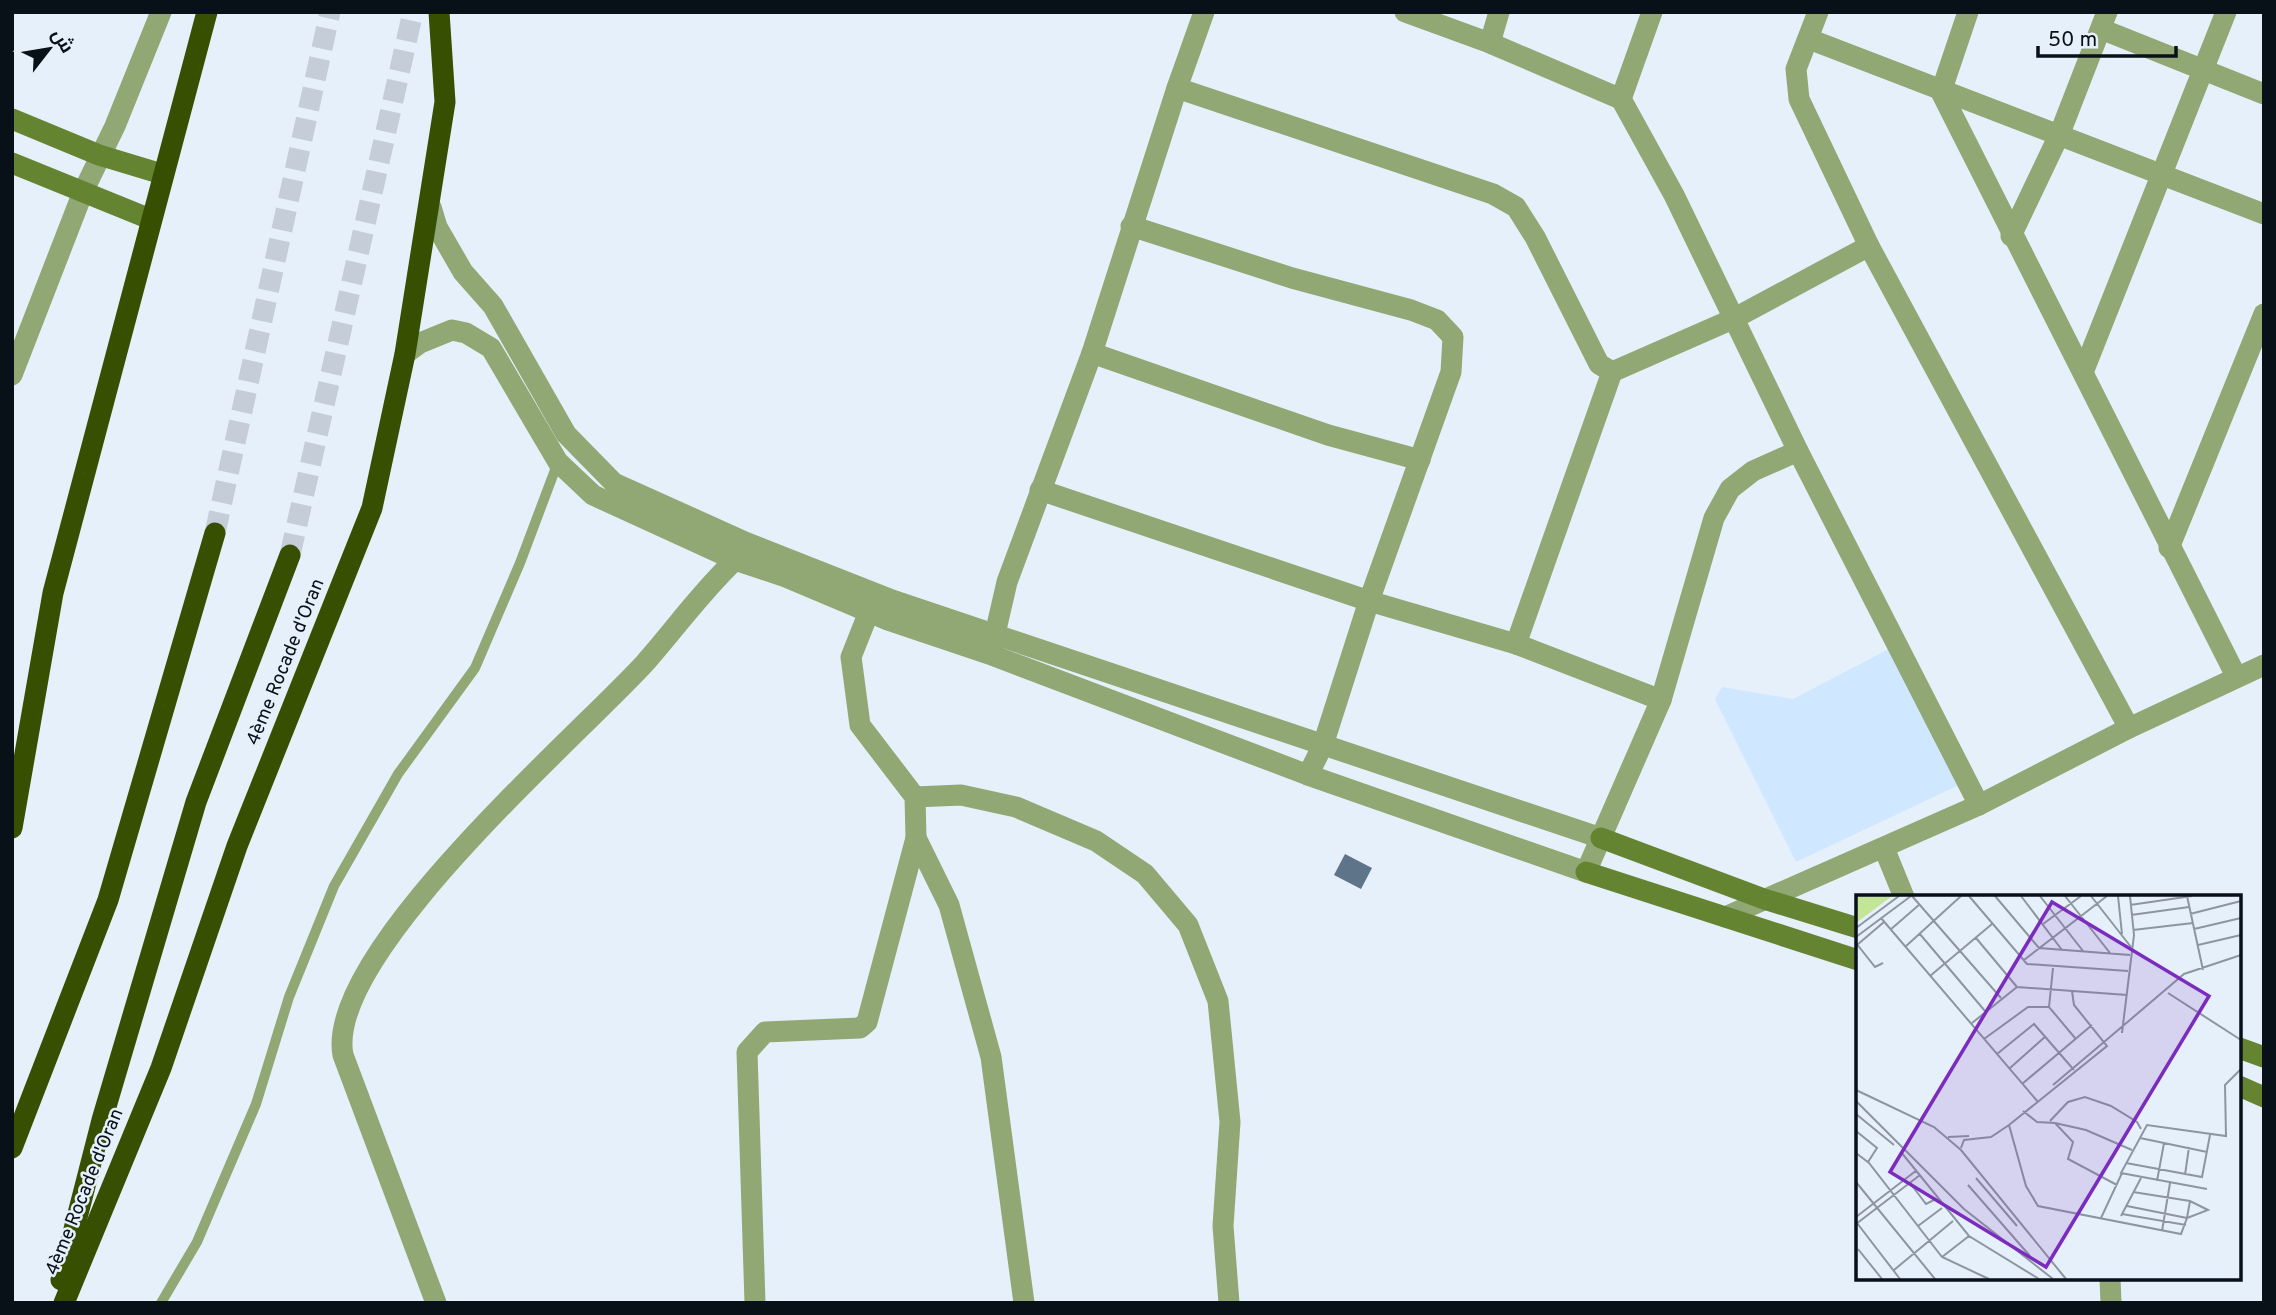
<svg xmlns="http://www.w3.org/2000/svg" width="2276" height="1315" font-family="Overpass,Cairo,sans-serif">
<rect width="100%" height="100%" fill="#e6f0fa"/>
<path fill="#cfe7ff" d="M 1889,649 L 1959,785 L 1796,862 L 1715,699 L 1722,687 L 1793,699 Z"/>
<path fill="#5e7489" d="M 1345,854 L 1372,868 L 1361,889 L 1334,875 Z"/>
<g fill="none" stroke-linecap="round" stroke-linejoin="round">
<g stroke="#c5ced8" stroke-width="21" stroke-dasharray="21 10" stroke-linecap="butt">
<path d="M 215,533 L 330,12"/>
<path d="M 290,555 L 413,12"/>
</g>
<path stroke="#91a774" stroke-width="10" d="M 161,1303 L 197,1242 L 256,1104 L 289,997 L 334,886 L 398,774 L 475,668 L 520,563 L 558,462"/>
<g stroke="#91a774" stroke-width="21">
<path d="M 1405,12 L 1490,43 L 1621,99 L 1674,195 L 1798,451 L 1979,805"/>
<path d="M 1818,12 L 1796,69 L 1799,99 L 1869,246 L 2129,728"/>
<path d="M 1968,12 L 1941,92 L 2236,676"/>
<path d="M 2101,29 L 2264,94"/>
<path d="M 1809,39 L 2264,214"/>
<path d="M 1490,43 L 1499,12"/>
<path d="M 1177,88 L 1493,194 L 1516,207 L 1535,237 L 1599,364 L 1612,372 L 1516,644"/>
<path d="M 1621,99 L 1652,12"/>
<path d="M 431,207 L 437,227 L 463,272 L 493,306 L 566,434 L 614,483 L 745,542 L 892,600 L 1601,838"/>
<path d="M 1131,226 L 1292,278 L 1411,310 L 1437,320 L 1453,337 L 1451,372 L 1369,601 L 1323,745 L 1308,775"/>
<path d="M 2011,236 L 2060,133 L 2107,12"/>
<path d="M 1092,353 L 1328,435 L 1420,460"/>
<path d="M 405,354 L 420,343 L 452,330 L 466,333 L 491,348 L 558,462 L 593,495 L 735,560 L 786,577 L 888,620 L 989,654 L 1308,775 L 1586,872 L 1661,700 L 1714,518 L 1730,489 L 1753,471 L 1798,451"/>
<path d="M 2084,370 L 2226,12"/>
<path d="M 1612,372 L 1733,319 L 1869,246"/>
<path d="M 12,375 L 83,192 L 115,126 L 161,12"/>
<path d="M 1040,490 L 1369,601 L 1516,644 L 1661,700"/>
<path d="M 2169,548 L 2264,314"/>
<path d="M 992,647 L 1007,582 L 1092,353 L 1177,88 L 1204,12"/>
<path d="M 915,797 L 961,795 L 1016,807 L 1096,841 L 1145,874 L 1188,925 L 1218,1001 L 1230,1122 L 1223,1226 L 1229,1303"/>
<path d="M 916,838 L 949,905 L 991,1057 L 1024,1303"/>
<path d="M 1884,848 L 1904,897"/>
<path d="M 1725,917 L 1979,805 L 2129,728 L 2264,665"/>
<path d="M 2110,1278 L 2111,1303"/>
<path d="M 436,1303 L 343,1055 C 324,955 576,738 644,664 C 675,629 701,592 735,560"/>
<path d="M 755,1303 L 747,1052 L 765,1032 L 860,1028 L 867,1022 L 916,838 L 915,797 L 860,725 L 851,657 L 874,599"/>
</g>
<g stroke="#648432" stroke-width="21">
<path d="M 12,119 L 99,155 L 162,174"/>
<path d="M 12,163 L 150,219"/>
<path d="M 1601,838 L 1764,899 L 1858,928"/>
<path d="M 1586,872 L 1858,960"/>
<path d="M 2239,1048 L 2264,1057"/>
<path d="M 2239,1086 L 2264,1097"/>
</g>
<g stroke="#364f00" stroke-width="21">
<path d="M 12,828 L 53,593 L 207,12"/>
<path d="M 12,1148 L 108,900 L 215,533"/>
<path d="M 61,1280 L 102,1120 L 196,802 L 290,555"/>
<path d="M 64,1303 L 161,1068 L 237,846 L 372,508 L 405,354 L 445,102 L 439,12"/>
</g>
</g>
<g text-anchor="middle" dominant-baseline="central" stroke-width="5" stroke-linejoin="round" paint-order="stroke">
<g font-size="19" fill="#081018" stroke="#e6f0fa">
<text transform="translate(286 662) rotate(-68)">4ème Rocade d'Oran</text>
<text transform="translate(85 1192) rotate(-68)">4ème Rocade d'Oran</text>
</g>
</g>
<g transform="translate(1856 895)">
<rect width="385" height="385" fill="#e6f0fa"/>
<path d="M 0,1 L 36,1 L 0,28 Z" fill="#c2e596"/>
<path fill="none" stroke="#8d96a0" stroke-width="2" d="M 56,1 L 145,103M 113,1 L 171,69 L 272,76M 139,1 L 183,53 L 274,60M 165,1 L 206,55M 184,1 L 227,56M 209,1 L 254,58M 235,1 L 275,52M 262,1 L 266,39M 331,1 L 347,75M 274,10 L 336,1M 334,19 L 385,6M 275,20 L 333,12M 25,23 L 182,207M 187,29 L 225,1M 0,33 L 43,1M 338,34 L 385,23M 34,35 L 64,9M 277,35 L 337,28M 63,38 L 129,116M 0,42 L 55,1M 120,43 L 161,92M 0,48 L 19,72 L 27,68M 1,50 L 28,27M 342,50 L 385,40M 49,52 L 105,1M 168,65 L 251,1M 74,81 L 136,29M 312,98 L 385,145M 193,112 L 197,73M 116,128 L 161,92 L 271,100M 266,138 L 278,40 L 274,1M 128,144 L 172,112 L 193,112 L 219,143M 248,147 L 328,79 L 385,60M 141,159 L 178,129 L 218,175M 154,173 L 190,141M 166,189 L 236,130M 197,190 L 248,147M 0,195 L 78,232 L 105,255 L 210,384M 0,206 L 108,314 L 197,384M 167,216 L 181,227 L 199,228 L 217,247 L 212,264 L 261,290M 0,219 L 38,250M 194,226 L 212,207 L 229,202 L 255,211 L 281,227 L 285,234M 199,228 L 230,235 L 276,255M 153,230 L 170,291 L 182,311 L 325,339 L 331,323 L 352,315 L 334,306 L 277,297M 0,236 L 21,253 L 12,267M 92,242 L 113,241M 284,243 L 351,257M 105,253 L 108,245 L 135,242 L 153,230 L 251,151 L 218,110 L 216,96M 45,257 L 113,341 L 183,384M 0,258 L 13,268 L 86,362 L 133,384M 270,268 L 346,282 L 354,240M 329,280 L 333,252M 120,283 L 161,331M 301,286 L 308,248M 0,287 L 79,384M 54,288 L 70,309 L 80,304M 112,290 L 174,361M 351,294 L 265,278 L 291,230 L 370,241 L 369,190 L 385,174M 271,311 L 331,323 L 334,306M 266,319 L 330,330M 265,321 L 285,283M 0,322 L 61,275M 245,323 L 266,278M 1,328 L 44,384M 0,329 L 64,280M 62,331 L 86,313M 306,336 L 314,288M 2,354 L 26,384M 86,362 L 113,341M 38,375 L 97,326"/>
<path fill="#7b2cbf" fill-opacity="0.15" stroke="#7b2cbf" stroke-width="3.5" d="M 196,7 L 353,101 L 190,372 L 34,277 Z"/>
<rect width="385" height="385" fill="none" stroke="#081018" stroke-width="3.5"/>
</g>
<rect width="2276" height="1315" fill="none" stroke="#081018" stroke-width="28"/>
<g transform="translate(49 49) rotate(59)" stroke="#e6f0fa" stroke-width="5" paint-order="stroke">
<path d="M0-5L12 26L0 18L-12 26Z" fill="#081018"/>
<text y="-10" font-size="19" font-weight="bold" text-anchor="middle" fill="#081018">ش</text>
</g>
<path d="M2038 46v10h138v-10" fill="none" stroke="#081018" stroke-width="3.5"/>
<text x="2048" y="46" font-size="21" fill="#081018" stroke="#e6f0fa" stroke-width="5" paint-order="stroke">50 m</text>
</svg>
